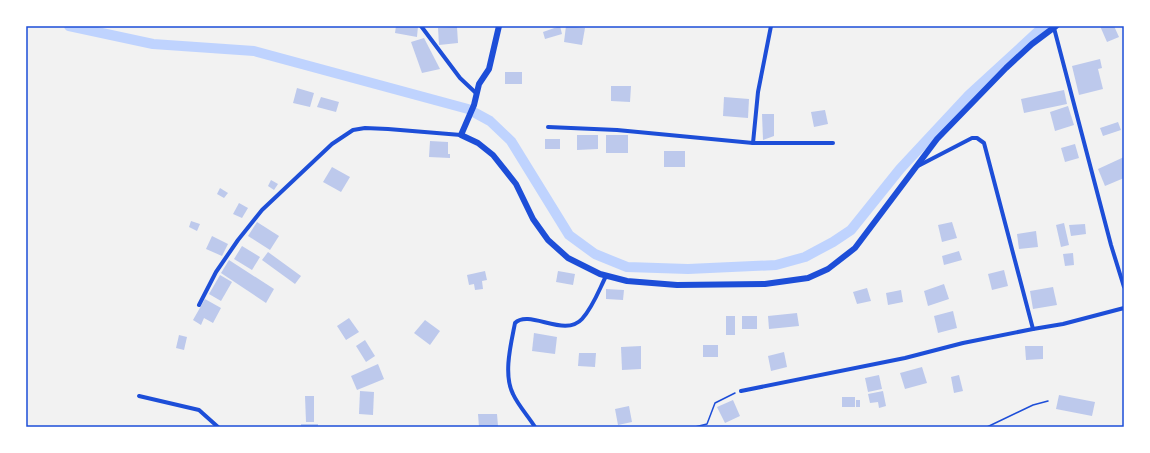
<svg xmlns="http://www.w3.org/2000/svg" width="1150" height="453" font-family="'Open Sans',sans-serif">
<rect width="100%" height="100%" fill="#f2f2f2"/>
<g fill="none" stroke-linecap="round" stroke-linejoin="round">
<path stroke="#bfd3fe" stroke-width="10" d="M 69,26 L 153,44 L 254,51 L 468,109 L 490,121 L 511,141 L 569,235 L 595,254 L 627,267 L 688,269 L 776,265 L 805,257 L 833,242 L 851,230 L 900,169 L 969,95 L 1044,26"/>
</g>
<g fill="#bdc9ec">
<path d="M 396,26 L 418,26 L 417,37 L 395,33 Z"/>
<path d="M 560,26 L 562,34 L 545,39 L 543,32 Z"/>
<path d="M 566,26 L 585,28 L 582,45 L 564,42 Z"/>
<path d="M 1100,26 L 1114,26 L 1119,37 L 1107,42 Z"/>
<path d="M 457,27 L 458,43 L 439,45 L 438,28 Z"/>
<path d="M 424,38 L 440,69 L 422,73 L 411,42 Z"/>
<path d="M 1100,59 L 1102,68 L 1098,69 L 1103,89 L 1079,95 L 1072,66 Z"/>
<rect x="505" y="72" width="17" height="12"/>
<path d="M 611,86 L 631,86 L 630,102 L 611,101 Z"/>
<path d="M 297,88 L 314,93 L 310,107 L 293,103 Z"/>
<path d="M 1064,90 L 1067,104 L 1024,113 L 1021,99 Z"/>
<path d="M 321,97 L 339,102 L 336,112 L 317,107 Z"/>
<path d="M 724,97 L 749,99 L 748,118 L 723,116 Z"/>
<path d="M 1068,106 L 1074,125 L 1055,131 L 1050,112 Z"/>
<path d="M 825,110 L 828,124 L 814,127 L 811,112 Z"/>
<path d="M 762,114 L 774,114 L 774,136 L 763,140 Z"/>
<path d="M 1118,122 L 1121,130 L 1103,136 L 1100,128 Z"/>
<path d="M 577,135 L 598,135 L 598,149 L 577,150 Z"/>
<rect x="606" y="135" width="22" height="18"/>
<rect x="545" y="139" width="15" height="10"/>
<path d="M 430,141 L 448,142 L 448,154 L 450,154 L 450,158 L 429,157 Z"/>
<path d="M 1075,144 L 1079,158 L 1065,162 L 1061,148 Z"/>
<rect x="664" y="151" width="21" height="16"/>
<path d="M 1124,157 L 1124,178 L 1105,186 L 1098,169 Z"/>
<path d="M 332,167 L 350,177 L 341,192 L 323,182 Z"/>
<path d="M 271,180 L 278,184 L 274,190 L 268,186 Z"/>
<path d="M 220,188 L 228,193 L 224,198 L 217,194 Z"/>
<path d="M 239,203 L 248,208 L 242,218 L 233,214 Z"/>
<path d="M 191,221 L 200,224 L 197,231 L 189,227 Z"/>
<path d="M 257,222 L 279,236 L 270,250 L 248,236 Z"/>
<path d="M 952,222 L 957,238 L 942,242 L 938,225 Z"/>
<path d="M 1064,223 L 1069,245 L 1061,247 L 1056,225 Z"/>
<path d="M 1085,224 L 1086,234 L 1071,236 L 1069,225 Z"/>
<path d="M 1036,231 L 1038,247 L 1019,249 L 1017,234 Z"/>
<path d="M 212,236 L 228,244 L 222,256 L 206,249 Z"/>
<path d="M 242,246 L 260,257 L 252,270 L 234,259 Z"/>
<path d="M 959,251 L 962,260 L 944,265 L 942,256 Z"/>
<path d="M 268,252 L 301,276 L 295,284 L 262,260 Z"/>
<path d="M 1073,253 L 1074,265 L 1065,266 L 1063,254 Z"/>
<path d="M 229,260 L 274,289 L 266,303 L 221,273 Z"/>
<path d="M 1004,270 L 1008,286 L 992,290 L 988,274 Z"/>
<path d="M 485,271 L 487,280 L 482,281 L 483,289 L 475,290 L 474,284 L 469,285 L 467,275 Z"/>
<path d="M 558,271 L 575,274 L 573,285 L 556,282 Z"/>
<path d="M 220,275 L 232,282 L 221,301 L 209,294 Z"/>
<path d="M 944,284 L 949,299 L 928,306 L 924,291 Z"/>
<path d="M 1053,287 L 1057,305 L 1033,309 L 1030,291 Z"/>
<path d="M 867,288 L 871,301 L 857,304 L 853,292 Z"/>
<path d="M 606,289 L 624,290 L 623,300 L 606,299 Z"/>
<path d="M 901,290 L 903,302 L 888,305 L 886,293 Z"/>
<path d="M 205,299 L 221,308 L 213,323 L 204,318 L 201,325 L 193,320 Z"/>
<path d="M 953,311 L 957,328 L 938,333 L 934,316 Z"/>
<path d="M 797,313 L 799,326 L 769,329 L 768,316 Z"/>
<rect x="726" y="316" width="9" height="19"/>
<rect x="742" y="316" width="15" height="13"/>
<path d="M 349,318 L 359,332 L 346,340 L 337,326 Z"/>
<path d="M 425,320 L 440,331 L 430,345 L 414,333 Z"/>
<path d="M 534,333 L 557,337 L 555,354 L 532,351 Z"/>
<path d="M 179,335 L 187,337 L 184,350 L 176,348 Z"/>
<path d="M 365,340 L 375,356 L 366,362 L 356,346 Z"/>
<rect x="703" y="345" width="15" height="12"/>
<path d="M 641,346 L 641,369 L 622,370 L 621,347 Z"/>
<path d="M 1025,346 L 1043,346 L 1043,359 L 1026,360 Z"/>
<path d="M 784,352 L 787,367 L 771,371 L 768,356 Z"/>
<path d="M 579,353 L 596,353 L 595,367 L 578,366 Z"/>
<path d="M 378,364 L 384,379 L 357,390 L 351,376 Z"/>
<path d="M 922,367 L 927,383 L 905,389 L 900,373 Z"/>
<path d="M 879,375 L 882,389 L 868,392 L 865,378 Z"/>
<path d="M 959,375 L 963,391 L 954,393 L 951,377 Z"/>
<path d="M 360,391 L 374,392 L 373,415 L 359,414 Z"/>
<path d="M 883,391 L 886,406 L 879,408 L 878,402 L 870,403 L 868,394 Z"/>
<path d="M 1059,395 L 1095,402 L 1092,416 L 1056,409 Z"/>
<path d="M 305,396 L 314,396 L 314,422 L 306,422 Z"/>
<rect x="842" y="397" width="13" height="10"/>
<path d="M 733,400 L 740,416 L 725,423 L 717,407 Z"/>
<rect x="856" y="400" width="4" height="7"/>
<path d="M 629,406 L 632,422 L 618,425 L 615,409 Z"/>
<path d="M 478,414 L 497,414 L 498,426 L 479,427 Z"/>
<rect x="301" y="424" width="17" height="3"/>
</g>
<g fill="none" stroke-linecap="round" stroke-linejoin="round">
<g stroke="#1d4ed8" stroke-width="1.5">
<path d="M 695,427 L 707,424 L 715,403 L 735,393"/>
<path d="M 987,427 L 1033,405 L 1048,401"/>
</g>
<g stroke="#1d4ed8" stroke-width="4">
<path d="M 421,26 L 460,78 L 477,94"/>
<path d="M 1054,28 L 1111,245 L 1124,287"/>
<path d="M 548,127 L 617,130 L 753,143 L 833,143"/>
<path d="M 753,143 L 758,92 L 771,26"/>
<path d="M 918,166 L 972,138 L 977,138 L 984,143 L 1033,329 L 1063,324 L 1124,308"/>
<path d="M 199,305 L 216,272 L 238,240 L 262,210 L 332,144 L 353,130 L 365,128 L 388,129 L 461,135"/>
<path d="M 741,391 L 905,358 L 963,343 L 1033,329"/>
<path d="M 139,396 L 199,410 L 218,427"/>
<path d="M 535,427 C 528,416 518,405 513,394 C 503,374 511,344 515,323 C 529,309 565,338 582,319 C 593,307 599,290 606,276"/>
</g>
<path stroke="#1d4ed8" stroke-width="6" d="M 499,26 L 489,69 L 479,84 L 474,105 L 461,135 L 478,143 L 493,155 L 516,184 L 533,219 L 548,240 L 568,258 L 600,274 L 627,281 L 677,285 L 765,284 L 808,278 L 828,269 L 855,248 L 937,139 L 1006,68 L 1032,44 L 1056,26"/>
</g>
<rect width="1150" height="453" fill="none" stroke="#ffffff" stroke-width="54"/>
<rect x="27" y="27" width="1096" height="399" fill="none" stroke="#1d4ed8" stroke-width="1.5"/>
</svg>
